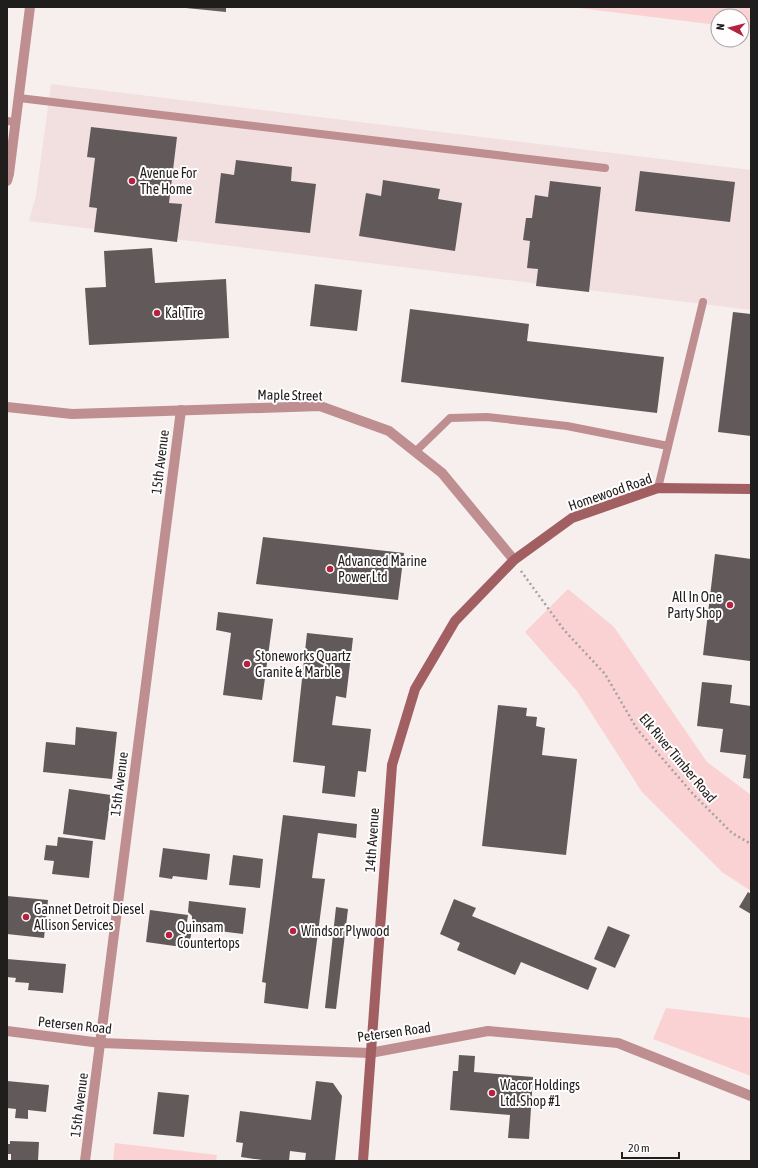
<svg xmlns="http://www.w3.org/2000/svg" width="758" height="1168" font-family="'Asap Condensed',sans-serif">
<rect width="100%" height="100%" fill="#f7eeee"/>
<path fill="#f2dfe0" d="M 51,84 L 751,170 L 751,310 L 29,221 L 36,196 Z"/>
<g fill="#fbd2d3">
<path d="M 570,7 L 751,7 L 751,29 L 742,28 L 742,16 L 718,16 L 718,25 Z"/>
<path d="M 568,589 L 614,627 L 707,762 L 751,795 L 751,891 L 722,872 L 642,792 L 577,691 L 525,632 Z"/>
<path d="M 666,1008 L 751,1018 L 751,1076 L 653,1039 Z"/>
<path d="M 115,1143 L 217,1155 L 216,1161 L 113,1161 Z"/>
</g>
<g fill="#625a5a">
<path d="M 186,7 L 226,7 L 226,12 L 186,8 Z"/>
<path d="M 91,127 L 177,137 L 169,203 L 182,204 L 177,242 L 94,232 L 97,208 L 89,207 L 95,158 L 87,157 Z"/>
<path d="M 236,160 L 292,167 L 291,181 L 316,184 L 310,233 L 215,223 L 221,173 L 234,175 Z"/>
<path d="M 640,171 L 735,182 L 730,222 L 635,211 Z"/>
<path d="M 383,180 L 440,189 L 438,199 L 462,203 L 455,251 L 359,236 L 366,193 L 381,196 Z"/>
<path d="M 550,181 L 601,187 L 589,292 L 536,286 L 538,269 L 527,268 L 530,241 L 523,240 L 526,218 L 532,218 L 535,195 L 548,197 Z"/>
<path d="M 152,248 L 155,283 L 226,279 L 229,338 L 89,345 L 85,288 L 106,287 L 104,251 Z"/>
<path d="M 315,284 L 362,290 L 357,331 L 310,326 Z"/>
<path d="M 410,309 L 529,324 L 527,341 L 664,357 L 657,413 L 401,382 Z"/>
<path d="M 733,312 L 751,314 L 751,436 L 718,432 Z"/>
<path d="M 263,537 L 404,553 L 398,600 L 256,584 Z"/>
<path d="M 715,554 L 751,559 L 751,652 L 750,661 L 703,655 Z"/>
<path d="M 218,612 L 273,619 L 262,700 L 223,695 L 231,633 L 216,630 Z"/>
<path d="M 307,633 L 353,638 L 346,698 L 336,696 L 332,725 L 371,729 L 366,772 L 358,771 L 355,797 L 322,793 L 325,766 L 293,762 Z"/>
<path d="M 702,682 L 732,685 L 730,703 L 751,706 L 751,779 L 743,778 L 746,755 L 720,752 L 723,729 L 697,726 Z"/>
<path d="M 498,705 L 527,708 L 526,716 L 537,717 L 536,726 L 545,728 L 542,755 L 577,759 L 566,855 L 482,846 Z"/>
<path d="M 76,727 L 117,732 L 112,779 L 43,772 L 46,742 L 75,745 Z"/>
<path d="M 69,789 L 111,795 L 105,840 L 63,834 Z"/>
<path d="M 283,815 L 357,824 L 356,838 L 318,833 L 312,878 L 325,879 L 308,1009 L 264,1003 L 266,983 L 262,982 Z"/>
<path d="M 58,837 L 93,841 L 89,878 L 52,874 L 54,861 L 44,860 L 46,845 L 57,846 Z"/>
<path d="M 163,848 L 210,854 L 207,880 L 173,876 L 172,879 L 159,877 Z"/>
<path d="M 233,855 L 263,859 L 260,888 L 229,885 Z"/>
<path d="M 748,892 L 751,894 L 751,914 L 739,907 Z"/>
<path d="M 7,896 L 48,900 L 44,938 L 7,934 Z"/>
<path d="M 454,899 L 476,908 L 472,916 L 597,968 L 588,990 L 521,962 L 515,975 L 457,950 L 460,943 L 440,934 Z"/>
<path d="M 189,901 L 246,908 L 243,934 L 195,928 L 192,923 L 192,916 L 188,912 Z"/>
<path d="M 336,907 L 348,909 L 336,1009 L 325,1008 Z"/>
<path d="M 150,910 L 188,915 L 186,928 L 192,928 L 189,948 L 146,942 Z"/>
<path d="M 608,926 L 630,935 L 615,968 L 594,959 Z"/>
<path d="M 7,959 L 66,964 L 63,993 L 28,990 L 29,983 L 15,982 L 16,978 L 7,977 Z"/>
<path d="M 459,1055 L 475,1056 L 474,1072 L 533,1077 L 529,1139 L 508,1138 L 510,1115 L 450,1110 L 453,1071 L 458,1071 Z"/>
<path d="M 7,1081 L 49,1085 L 46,1112 L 28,1110 L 28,1119 L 15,1118 L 16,1109 L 7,1108 Z"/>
<path d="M 316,1081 L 333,1083 L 342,1096 L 335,1161 L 305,1161 L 306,1153 L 290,1151 L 289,1161 L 269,1161 L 241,1157 L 243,1143 L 236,1142 L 240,1111 L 311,1120 Z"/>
<path d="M 158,1092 L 189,1095 L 184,1137 L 153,1134 Z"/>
<path d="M 10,1141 L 39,1142 L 38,1161 L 11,1161 L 11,1154 L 7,1154 L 7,1144 L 10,1144 Z"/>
</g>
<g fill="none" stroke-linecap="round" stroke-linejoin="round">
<path stroke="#a7a0a0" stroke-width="2.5" stroke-dasharray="2 3" stroke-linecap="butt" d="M 521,571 L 564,630 L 605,674 L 637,729 L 693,794 L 732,833 L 751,844"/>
<g stroke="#be8e90" stroke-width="8">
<path d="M 19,98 L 605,168"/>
<path d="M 7,121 L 16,122"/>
<path d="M 415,452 L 450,418 L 487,417 L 567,426 L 668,446"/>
<path d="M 658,488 L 703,302"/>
</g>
<path stroke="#be8e90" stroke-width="10" d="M 85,1161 L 181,410"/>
<g stroke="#be8e90" stroke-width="10">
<path d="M 7,181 L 9,174 L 30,7"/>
<path d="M 7,407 L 72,414 L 320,406 L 389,431 L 442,473 L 514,560"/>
<path d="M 7,1031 L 101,1043 L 370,1053 L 488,1031 L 618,1043 L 751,1096"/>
</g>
<path stroke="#a25f62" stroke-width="10" d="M 363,1161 L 392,765 L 415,689 L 455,621 L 514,560 L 572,518 L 658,488 L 751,489"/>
</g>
<g fill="#b4223f" stroke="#fffdfd" stroke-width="1.5">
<circle cx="132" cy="181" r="4"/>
<circle cx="157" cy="313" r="4"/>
<circle cx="330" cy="569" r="4"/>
<circle cx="730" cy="605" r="4"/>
<circle cx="247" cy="664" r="4"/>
<circle cx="26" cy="917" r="4"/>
<circle cx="293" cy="931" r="4"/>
<circle cx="169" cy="935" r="4"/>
<circle cx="492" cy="1093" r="4"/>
</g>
<g text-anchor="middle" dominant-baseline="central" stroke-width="4" stroke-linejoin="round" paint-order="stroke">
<g font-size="14" fill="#201d1d" stroke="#fffdfd" text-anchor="start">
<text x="140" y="173">Avenue For<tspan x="140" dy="16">The Home</tspan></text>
<text x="165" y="313">Kal Tire</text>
<text x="338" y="561">Advanced Marine<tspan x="338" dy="16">Power Ltd</tspan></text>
<text x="722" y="597" text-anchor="end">All In One<tspan x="722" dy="16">Party Shop</tspan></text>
<text x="255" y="656">Stoneworks Quartz<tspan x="255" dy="16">Granite &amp; Marble</tspan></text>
<text x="34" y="909">Gannet Detroit Diesel<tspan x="34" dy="16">Allison Services</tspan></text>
<text x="177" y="927">Quinsam<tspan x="177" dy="16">Countertops</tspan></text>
<text x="301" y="931">Windsor Plywood</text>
<text x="500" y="1085">Wacor Holdings<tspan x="500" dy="16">Ltd. Shop #1</tspan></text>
</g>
<g font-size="14" fill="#201d1d" stroke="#fffdfd">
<text transform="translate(290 395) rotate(1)">Maple Street</text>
<text transform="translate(160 462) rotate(-83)">15th Avenue</text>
<text transform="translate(610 492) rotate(-19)">Homewood Road</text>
<text transform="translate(678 758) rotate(50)">Elk River Timber Road</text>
<text transform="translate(119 784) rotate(-83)">15th Avenue</text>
<text transform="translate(372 840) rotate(-86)">14th Avenue</text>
<text transform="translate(75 1025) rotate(6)">Petersen Road</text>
<text transform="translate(394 1032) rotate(-8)">Petersen Road</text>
<text transform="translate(79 1105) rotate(-83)">15th Avenue</text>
</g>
</g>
<rect width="758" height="1168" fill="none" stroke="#201d1d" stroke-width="16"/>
<g transform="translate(730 28) rotate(277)"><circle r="19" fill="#fffdfd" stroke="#a6a3a3"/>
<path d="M0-3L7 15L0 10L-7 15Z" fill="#b4223f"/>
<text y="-6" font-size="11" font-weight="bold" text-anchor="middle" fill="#201d1d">N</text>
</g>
<path d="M622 1152v6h57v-6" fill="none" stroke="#201d1d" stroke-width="2"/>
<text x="628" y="1152" font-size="12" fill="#201d1d" stroke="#fffdfd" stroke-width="3" paint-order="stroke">20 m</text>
</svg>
